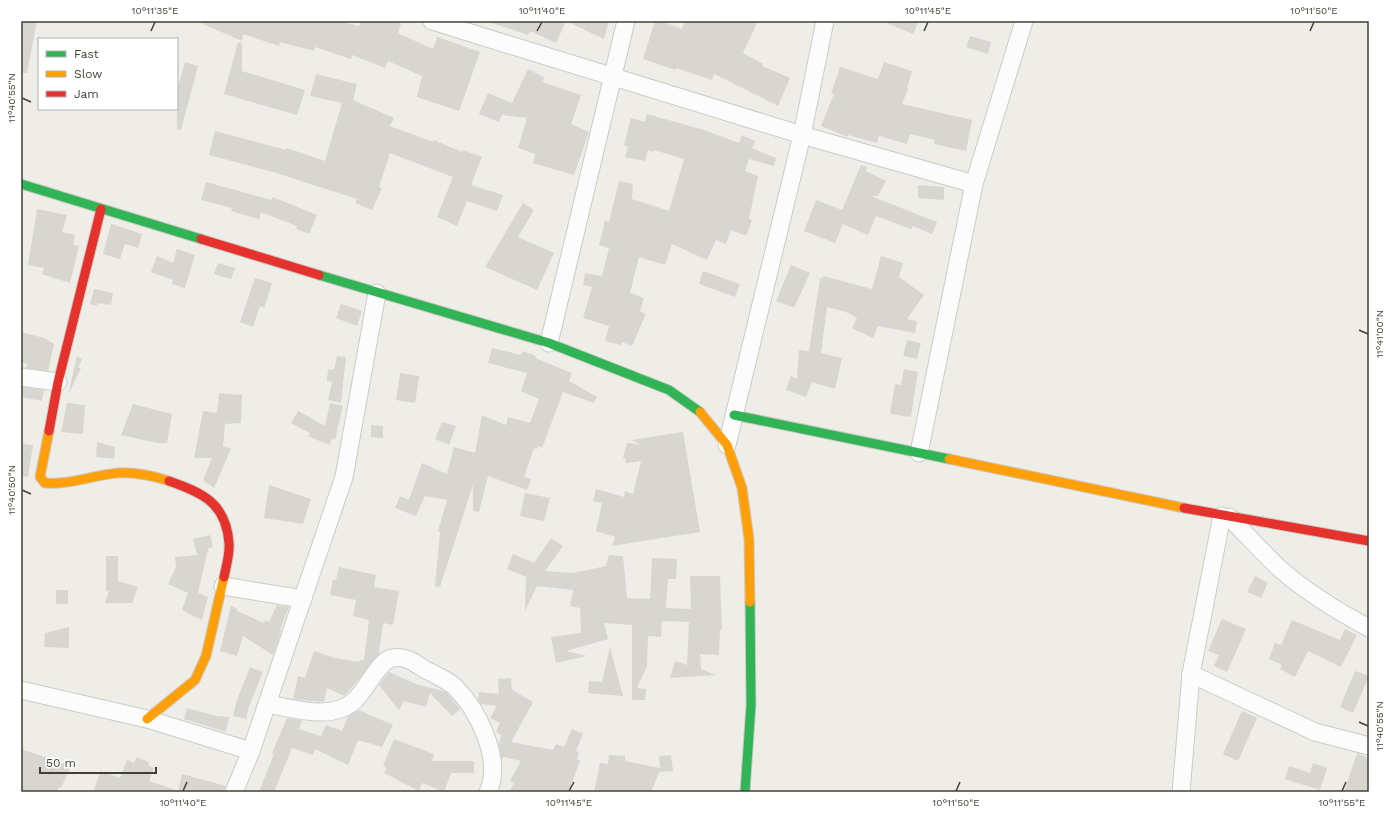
<svg xmlns="http://www.w3.org/2000/svg" width="1390" height="813" font-family="'Work Sans',sans-serif">
<rect width="100%" height="100%" fill="#eeede8"/>
<g fill="#d8d6d0">
<path d="M 21,21 L 37,21 L 27,73 L 21,73 Z"/>
<path d="M 196,21 L 339,21 L 359,26 L 361,21 L 395,21 L 401,24 L 398,33 L 433,49 L 437,37 L 480,52 L 459,111 L 417,97 L 422,76 L 388,61 L 385,68 L 352,55 L 351,59 L 315,47 L 314,51 L 280,42 L 279,46 L 243,34 L 242,41 Z"/>
<path d="M 492,21 L 609,21 L 604,39 L 566,21 L 556,43 L 530,31 L 528,35 L 492,23 Z"/>
<path d="M 655,21 L 661,21 L 682,29 L 685,21 L 758,21 L 743,53 L 763,64 L 762,66 L 790,78 L 778,106 L 714,74 L 712,80 L 676,68 L 675,70 L 643,59 Z"/>
<path d="M 882,21 L 919,21 L 913,34 Z"/>
<path d="M 970,36 L 991,42 L 988,54 L 966,47 Z"/>
<path d="M 238,42 L 242,43 L 242,71 L 305,90 L 297,115 L 224,94 Z"/>
<path d="M 185,62 L 198,66 L 181,130 L 177,129 L 177,91 Z"/>
<path d="M 884,62 L 912,71 L 907,88 L 908,88 L 902,104 L 972,120 L 966,151 L 934,144 L 935,140 L 910,134 L 907,144 L 879,136 L 877,143 L 848,135 L 848,137 L 821,126 L 834,94 L 831,94 L 840,67 L 878,79 Z"/>
<path d="M 528,69 L 545,78 L 542,82 L 581,95 L 571,124 L 589,132 L 574,175 L 533,163 L 535,154 L 518,148 L 527,118 L 502,115 L 499,122 L 479,114 L 488,93 L 512,103 Z"/>
<path d="M 316,74 L 357,84 L 353,100 L 394,118 L 390,126 L 433,142 L 434,140 L 462,152 L 463,150 L 482,157 L 471,185 L 503,195 L 497,211 L 467,201 L 457,226 L 437,217 L 453,177 L 390,153 L 379,187 L 382,188 L 372,210 L 355,203 L 357,199 L 273,172 L 209,155 L 215,131 L 286,150 L 287,148 L 325,161 L 342,103 L 310,96 Z"/>
<path d="M 647,114 L 704,130 L 739,143 L 742,135 L 755,141 L 752,148 L 776,158 L 774,166 L 749,159 L 745,171 L 758,176 L 749,219 L 752,220 L 746,236 L 731,230 L 726,244 L 716,240 L 707,260 L 672,244 L 665,265 L 639,257 L 630,293 L 644,298 L 640,311 L 646,314 L 632,346 L 622,342 L 621,345 L 605,341 L 609,326 L 583,318 L 592,287 L 583,285 L 585,273 L 602,276 L 609,248 L 599,245 L 605,221 L 609,222 L 619,181 L 633,184 L 632,199 L 669,211 L 684,159 L 654,150 L 653,152 L 648,150 L 645,161 L 625,157 L 628,147 L 624,145 L 631,118 L 645,122 Z"/>
<path d="M 861,165 L 867,167 L 866,171 L 886,181 L 878,196 L 871,196 L 937,222 L 932,234 L 913,226 L 911,229 L 876,216 L 868,235 L 843,224 L 835,243 L 804,231 L 816,200 L 842,210 Z"/>
<path d="M 206,182 L 271,200 L 273,197 L 317,215 L 309,234 L 296,229 L 297,226 L 261,212 L 259,219 L 231,211 L 232,208 L 201,200 Z"/>
<path d="M 918,185 L 944,187 L 944,200 L 918,198 Z"/>
<path d="M 523,203 L 534,210 L 518,237 L 554,253 L 537,290 L 485,267 Z"/>
<path d="M 37,209 L 67,215 L 62,232 L 75,235 L 73,245 L 79,246 L 70,283 L 42,274 L 44,268 L 28,265 Z"/>
<path d="M 111,224 L 142,234 L 138,248 L 125,244 L 120,259 L 103,254 Z"/>
<path d="M 177,249 L 195,255 L 185,288 L 172,284 L 173,280 L 151,272 L 157,256 L 173,263 Z"/>
<path d="M 881,256 L 903,263 L 899,277 L 924,295 L 907,319 L 917,321 L 915,333 L 878,326 L 873,338 L 852,328 L 857,318 L 846,312 L 827,307 L 821,353 L 842,358 L 835,389 L 812,382 L 806,397 L 786,390 L 791,376 L 797,379 L 799,350 L 809,351 L 820,278 L 823,279 L 823,276 L 872,289 Z"/>
<path d="M 218,263 L 235,268 L 231,279 L 214,274 Z"/>
<path d="M 791,265 L 810,273 L 794,308 L 776,301 Z"/>
<path d="M 703,271 L 740,284 L 735,297 L 699,284 Z"/>
<path d="M 255,278 L 272,283 L 264,308 L 260,306 L 253,327 L 240,322 Z"/>
<path d="M 94,289 L 113,293 L 111,305 L 97,303 L 97,306 L 90,304 Z"/>
<path d="M 341,304 L 362,311 L 357,326 L 336,318 Z"/>
<path d="M 21,332 L 44,338 L 54,344 L 48,371 L 26,368 L 27,364 L 21,362 Z"/>
<path d="M 907,340 L 921,343 L 917,359 L 903,356 Z"/>
<path d="M 492,348 L 521,355 L 522,351 L 536,356 L 535,358 L 572,373 L 569,381 L 597,397 L 594,403 L 563,392 L 542,448 L 538,446 L 537,449 L 534,448 L 524,477 L 531,479 L 527,490 L 488,476 L 479,512 L 473,511 L 473,485 L 440,587 L 435,586 L 440,532 L 438,531 L 447,500 L 425,496 L 416,516 L 395,508 L 400,496 L 409,500 L 422,463 L 447,474 L 454,447 L 475,453 L 482,415 L 506,425 L 508,417 L 530,423 L 539,399 L 521,391 L 527,373 L 488,363 Z"/>
<path d="M 77,356 L 82,359 L 78,368 L 81,368 L 68,395 Z"/>
<path d="M 337,356 L 346,357 L 341,403 L 328,400 L 332,382 L 327,381 L 328,369 L 334,370 Z"/>
<path d="M 904,369 L 918,372 L 911,417 L 890,414 L 895,384 L 901,385 Z"/>
<path d="M 400,373 L 419,376 L 415,403 L 396,400 Z"/>
<path d="M 22,387 L 44,390 L 42,401 L 21,397 Z"/>
<path d="M 219,393 L 242,395 L 241,423 L 225,424 L 223,446 L 231,449 L 214,488 L 203,480 L 212,458 L 194,458 L 203,411 L 217,413 Z"/>
<path d="M 67,403 L 85,405 L 83,434 L 61,432 Z"/>
<path d="M 330,403 L 343,406 L 335,440 L 332,438 L 329,445 L 308,436 L 310,433 L 291,423 L 298,411 L 325,426 Z"/>
<path d="M 133,404 L 172,414 L 167,443 L 157,443 L 121,435 Z"/>
<path d="M 442,422 L 456,426 L 449,445 L 435,439 Z"/>
<path d="M 371,425 L 383,426 L 383,438 L 371,437 Z"/>
<path d="M 683,432 L 700,532 L 612,546 L 615,537 L 596,531 L 602,503 L 593,501 L 596,489 L 624,497 L 625,491 L 633,494 L 641,461 L 626,463 L 625,458 L 623,458 L 627,443 L 641,445 L 632,440 Z"/>
<path d="M 97,442 L 115,447 L 114,459 L 96,457 Z"/>
<path d="M 23,444 L 33,445 L 28,477 L 22,476 Z"/>
<path d="M 269,485 L 311,499 L 303,524 L 264,518 Z"/>
<path d="M 525,493 L 550,498 L 544,521 L 520,516 Z"/>
<path d="M 210,535 L 213,547 L 208,549 L 198,593 L 208,597 L 202,620 L 182,610 L 188,593 L 168,584 L 176,567 L 175,557 L 197,555 L 193,539 Z"/>
<path d="M 551,538 L 563,546 L 545,571 L 573,573 L 606,566 L 609,555 L 623,556 L 627,598 L 650,599 L 652,558 L 677,559 L 676,579 L 668,579 L 666,608 L 691,609 L 690,576 L 720,576 L 722,630 L 720,630 L 719,655 L 700,654 L 701,669 L 716,675 L 670,678 L 675,661 L 687,665 L 689,622 L 662,621 L 661,637 L 648,636 L 647,666 L 637,688 L 646,689 L 645,700 L 632,700 L 632,625 L 604,623 L 608,639 L 566,651 L 587,656 L 556,663 L 551,637 L 581,633 L 580,608 L 570,606 L 573,590 L 537,586 L 525,611 L 526,577 L 507,569 L 513,554 L 534,563 Z"/>
<path d="M 106,556 L 118,556 L 118,581 L 138,587 L 132,603 L 105,603 L 109,591 L 106,591 Z"/>
<path d="M 339,567 L 376,575 L 374,587 L 399,591 L 393,625 L 383,623 L 379,654 L 348,692 L 344,696 L 327,688 L 324,702 L 293,699 L 298,676 L 305,678 L 314,651 L 335,658 L 359,662 L 360,660 L 364,660 L 369,620 L 353,616 L 356,600 L 330,595 L 333,579 L 336,580 Z"/>
<path d="M 1255,576 L 1268,583 L 1261,598 L 1247,592 Z"/>
<rect x="56" y="590" width="12" height="14"/>
<path d="M 277,605 L 289,607 L 280,630 L 281,631 L 273,655 L 243,636 L 237,656 L 220,651 L 231,606 L 237,609 L 237,611 L 264,623 L 265,620 L 269,622 Z"/>
<path d="M 1222,619 L 1246,629 L 1227,672 L 1214,666 L 1219,655 L 1208,651 Z"/>
<path d="M 1292,620 L 1340,640 L 1345,629 L 1357,635 L 1341,667 L 1308,651 L 1295,677 L 1280,669 L 1282,665 L 1269,659 L 1275,643 L 1281,645 Z"/>
<path d="M 69,627 L 69,648 L 44,647 L 45,633 Z"/>
<path d="M 610,647 L 623,696 L 588,693 L 589,681 L 602,682 Z"/>
<path d="M 250,667 L 263,672 L 248,709 L 246,719 L 233,716 L 237,700 Z"/>
<path d="M 1355,671 L 1369,676 L 1353,713 L 1340,707 Z"/>
<path d="M 389,672 L 416,684 L 446,692 L 460,709 L 452,716 L 430,693 L 426,707 L 404,701 L 399,710 L 379,685 Z"/>
<path d="M 511,678 L 512,690 L 533,702 L 511,742 L 553,750 L 556,744 L 564,747 L 572,729 L 583,734 L 576,751 L 579,752 L 577,759 L 580,760 L 569,792 L 509,792 L 514,783 L 510,781 L 521,761 L 503,757 L 502,760 L 499,745 L 501,735 L 496,732 L 500,723 L 490,718 L 497,706 L 481,704 L 478,700 L 479,692 L 499,694 L 498,679 Z"/>
<path d="M 187,708 L 216,716 L 229,717 L 226,732 L 184,719 Z"/>
<path d="M 359,710 L 393,725 L 382,747 L 358,740 L 348,765 L 315,749 L 313,755 L 292,748 L 274,792 L 259,792 L 274,754 L 272,753 L 287,718 L 302,720 L 299,729 L 321,736 L 326,725 L 342,731 L 348,716 Z"/>
<path d="M 1242,711 L 1257,718 L 1238,761 L 1223,754 Z"/>
<path d="M 394,739 L 434,754 L 432,761 L 474,761 L 474,773 L 451,773 L 444,792 L 422,783 L 419,791 L 384,773 L 387,768 L 383,766 Z"/>
<path d="M 21,749 L 71,766 L 61,788 L 59,787 L 57,792 L 21,792 Z"/>
<path d="M 1357,753 L 1369,758 L 1369,792 L 1344,792 Z"/>
<path d="M 609,755 L 625,756 L 625,761 L 660,768 L 659,756 L 671,755 L 673,771 L 660,772 L 660,770 L 651,792 L 594,792 L 600,763 L 608,764 Z"/>
<path d="M 137,757 L 149,762 L 148,765 L 154,768 L 149,781 L 176,790 L 176,792 L 93,792 L 101,771 L 120,778 L 127,760 L 134,763 Z"/>
<path d="M 1313,763 L 1327,768 L 1320,790 L 1285,779 L 1289,766 L 1310,773 Z"/>
<path d="M 182,774 L 226,786 L 224,792 L 178,792 Z"/>
</g>
<g fill="none" stroke-linecap="round" stroke-linejoin="round">
<g stroke="#cccbc5" stroke-width="19">
<g id="street">
<path d="M 432,21 L 802,135 L 974,184"/>
<path d="M 549,343 L 626,21"/>
<path d="M 21,377 L 58,382"/>
<path d="M 727,445 L 802,135 L 825,21"/>
<path d="M 919,453 L 974,184 L 1024,21"/>
<path d="M 1229,517 C 1246,534 1262,552 1279,568 C 1306,592 1337,611 1369,628"/>
<path d="M 223,586 L 303,599"/>
<path d="M 1191,674 L 1315,732 L 1369,746"/>
<path d="M 21,690 L 147,719 L 251,751"/>
<path d="M 267,704 C 294,708 332,722 355,700 C 362,693 367,684 373,676 C 378,669 384,659 393,658 C 406,655 416,664 426,670 C 436,675 447,680 455,687 C 478,710 503,760 488,792"/>
<path d="M 234,792 L 251,751 L 344,477 L 377,293"/>
<path d="M 1181,792 L 1191,674 L 1222,516"/>
</g>
</g>
<g stroke="#cdcabf" stroke-width="11">
<g id="fast">
<path d="M 21,184 L 201,239"/>
<path d="M 319,275 L 549,343 L 669,390 L 700,412"/>
<path d="M 734,415 L 949,459"/>
<path d="M 745,792 L 751,705 L 750,602"/>
</g>
</g>
<g stroke="#cdcabf" stroke-width="11">
<g id="slow">
<path d="M 700,412 L 727,445 L 742,488 L 749,539 L 750,602"/>
<path d="M 49,431 L 40,477 L 45,483 C 70,485 93,475 118,473 C 135,472 153,476 169,481"/>
<path d="M 949,459 L 1184,508"/>
<path d="M 147,719 L 195,680 L 206,656 L 224,577"/>
</g>
</g>
<g stroke="#cdcabf" stroke-width="11">
<g id="jam">
<path d="M 201,239 L 319,275"/>
<path d="M 49,431 L 58,382 L 101,209"/>
<path d="M 169,481 C 203,493 226,503 229,543 C 230,554 226,567 224,577"/>
<path d="M 1184,508 L 1369,541"/>
</g>
</g>
<use href="#street" stroke="#fcfcfc" stroke-width="17"/>
<use href="#fast" stroke="#30b455" stroke-width="9"/>
<use href="#slow" stroke="#ff9f0a" stroke-width="9"/>
<use href="#jam" stroke="#e5322d" stroke-width="9"/>
</g>
<path fill="none" stroke="#433f34" stroke-width="1.5" d="M 151,31 L 155,22M 537,31 L 542,22M 924,31 L 928,22M 1310,31 L 1314,22M 22,98 L 31,102M 1359,330 L 1368,334M 22,490 L 31,494M 1359,722 L 1368,726M 183,791 L 187,782M 569,791 L 574,782M 956,791 L 960,782M 1342,791 L 1346,782"/>
<rect width="1390" height="813" fill="none" stroke="#ffffff" stroke-width="44"/>
<rect x="38" y="38" width="140" height="72" fill="#ffffff" stroke="#b4b2ae"/>
<rect x="46" y="51" width="20" height="6" fill="#30b455" stroke="#b4b2ae"/>
<text x="74" y="58" font-size="12" fill="#433f34">Fast</text>
<rect x="46" y="71" width="20" height="6" fill="#ff9f0a" stroke="#b4b2ae"/>
<text x="74" y="78" font-size="12" fill="#433f34">Slow</text>
<rect x="46" y="91" width="20" height="6" fill="#e5322d" stroke="#b4b2ae"/>
<text x="74" y="98" font-size="12" fill="#433f34">Jam</text>
<path d="M40 767v6h116v-6" fill="none" stroke="#433f34" stroke-width="2"/>
<text x="46" y="767" font-size="12" fill="#433f34" stroke="#ffffff" stroke-width="3" paint-order="stroke">50 m</text>
<rect x="22" y="22" width="1346" height="769" fill="none" stroke="#433f34" stroke-width="1.5"/>
<g font-size="10" text-anchor="middle" fill="#433f34">
<text x="155" y="14">10°11'35"E</text>
<text x="542" y="14">10°11'40"E</text>
<text x="928" y="14">10°11'45"E</text>
<text x="1314" y="14">10°11'50"E</text>
<text transform="translate(11 98) rotate(-90)" y="4">11°40'55"N</text>
<text transform="translate(1379 334) rotate(-90)" y="4">11°41'00"N</text>
<text transform="translate(11 490) rotate(-90)" y="4">11°40'50"N</text>
<text transform="translate(1379 726) rotate(-90)" y="4">11°40'55"N</text>
<text x="183" y="806">10°11'40"E</text>
<text x="569" y="806">10°11'45"E</text>
<text x="956" y="806">10°11'50"E</text>
<text x="1342" y="806">10°11'55"E</text>
</g>
</svg>
